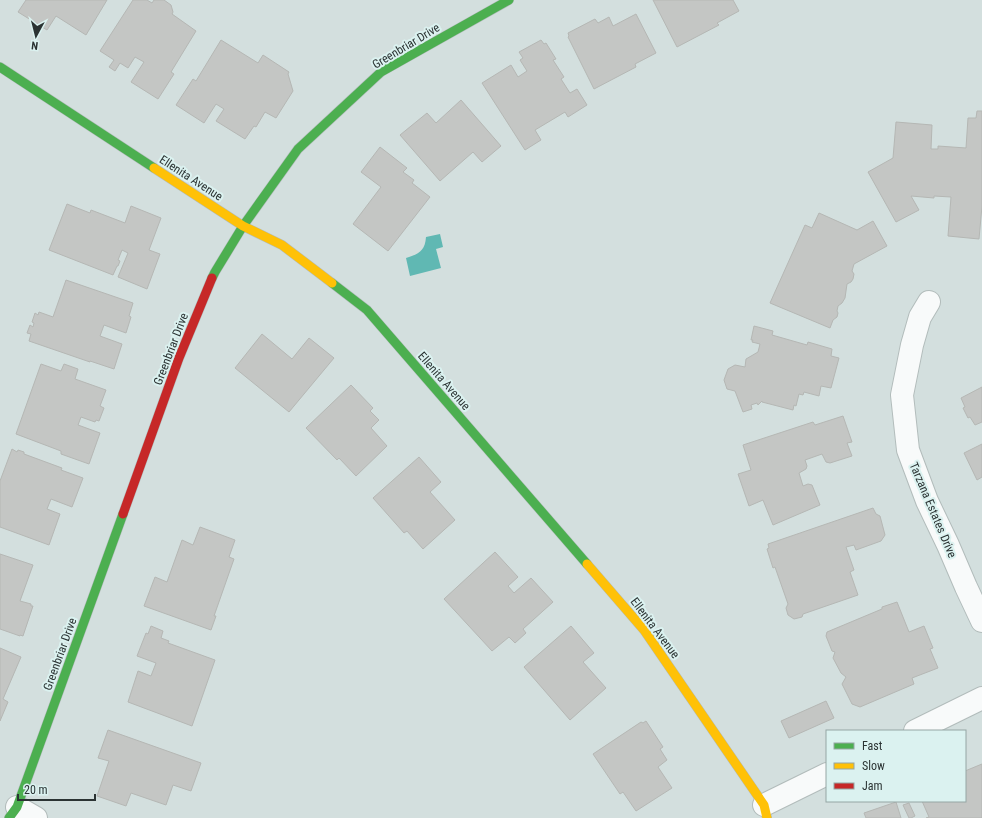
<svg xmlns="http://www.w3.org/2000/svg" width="982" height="818" font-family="'Roboto Condensed',sans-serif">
<rect width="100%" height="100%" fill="#d3dfde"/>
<path fill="#60b8b3" d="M 440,234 L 443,247 L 436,249 L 441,268 L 410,276 L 406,258 C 419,254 425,251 426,237 Z"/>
<g fill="#c4c6c4" stroke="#b5b7b4">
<path d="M 26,0 L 107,0 L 86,35 L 56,16 L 47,30 L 18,12 Z"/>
<path d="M 133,0 L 147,0 L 152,3 L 154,0 L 164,0 L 171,5 L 173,12 L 172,14 L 196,31 L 171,72 L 174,74 L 158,99 L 131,82 L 144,62 L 135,57 L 128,68 L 120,63 L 115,71 L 109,67 L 114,60 L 100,51 Z"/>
<path d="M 653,0 L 733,0 L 739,11 L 717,23 L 719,25 L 677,47 Z"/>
<path d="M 636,14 L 656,53 L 635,64 L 636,67 L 594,89 L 568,37 L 569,36 L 568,33 L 595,19 L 598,23 L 609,17 L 613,26 Z"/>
<path d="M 221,40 L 258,63 L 263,55 L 289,72 L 288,74 L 293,91 L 276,118 L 265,112 L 256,127 L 254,126 L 245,139 L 216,121 L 224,109 L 216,104 L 204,123 L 176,105 L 193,79 L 196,81 Z"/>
<path d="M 541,40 L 544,44 L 546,43 L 556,59 L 553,60 L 564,77 L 561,79 L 570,93 L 577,89 L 587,105 L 568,117 L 565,112 L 535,130 L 541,140 L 525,150 L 482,83 L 511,65 L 518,77 L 527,71 L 520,60 L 523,58 L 519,52 Z"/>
<path d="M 461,100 L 501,146 L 482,162 L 473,152 L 440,181 L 400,135 L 427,113 L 436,123 Z"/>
<path d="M 977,111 L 982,111 L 982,206 L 979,239 L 948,236 L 951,197 L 934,196 L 934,198 L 911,196 L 919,210 L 896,222 L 868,172 L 893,158 L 896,122 L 932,125 L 931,149 L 938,149 L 938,146 L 966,148 L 968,118 L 976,118 Z"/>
<path d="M 380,147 L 407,168 L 403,172 L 414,180 L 412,183 L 430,197 L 388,251 L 353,224 L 381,187 L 361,172 Z"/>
<path d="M 67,204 L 90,213 L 91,210 L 125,223 L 131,206 L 161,218 L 149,250 L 160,254 L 147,289 L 118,277 L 128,253 L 122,250 L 118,260 L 120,261 L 118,266 L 117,266 L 113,275 L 49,250 Z"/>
<path d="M 819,213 L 857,230 L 873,221 L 887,246 L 854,264 L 852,271 L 854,274 L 853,279 L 851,282 L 847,284 L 845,298 L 842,303 L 838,306 L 837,311 L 838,313 L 837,317 L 833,320 L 830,328 L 770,303 L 805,225 L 812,228 Z"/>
<path d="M 66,280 L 133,303 L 129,316 L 131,317 L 126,333 L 104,325 L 100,336 L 122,344 L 114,369 L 90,361 L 90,362 L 29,341 L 31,334 L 27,333 L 30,325 L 33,327 L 34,323 L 32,322 L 35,313 L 38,315 L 39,312 L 53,317 Z"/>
<path d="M 754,326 L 773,331 L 772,335 L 807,345 L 808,342 L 832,349 L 831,356 L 839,358 L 831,388 L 821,386 L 819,396 L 804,392 L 803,395 L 799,394 L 796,406 L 794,405 L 793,410 L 762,402 L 762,401 L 758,405 L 757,403 L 751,405 L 752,409 L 743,412 L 735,391 L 727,389 L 724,380 L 728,369 L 735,365 L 745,367 L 746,359 L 758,352 L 760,344 L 752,342 L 753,340 L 751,340 Z"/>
<path d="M 262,334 L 292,359 L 309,338 L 334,358 L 289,412 L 235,368 Z"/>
<path d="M 41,364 L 61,371 L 64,364 L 78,369 L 75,379 L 106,390 L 100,406 L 104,408 L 99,421 L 96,420 L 95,422 L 81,417 L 78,425 L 100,433 L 89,464 L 61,454 L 61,451 L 16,434 Z"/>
<path d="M 351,385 L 373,408 L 370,411 L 379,420 L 371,428 L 387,446 L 356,476 L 339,458 L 337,460 L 306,428 Z"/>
<path d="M 982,387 L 982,422 L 975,425 L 970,417 L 968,418 L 963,408 L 965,407 L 961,398 Z"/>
<path d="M 843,416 L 852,442 L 847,443 L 852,456 L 830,463 L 826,462 L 822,454 L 805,460 L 807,466 L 806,469 L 799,473 L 803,486 L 808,484 L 812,485 L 820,505 L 773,525 L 763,500 L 749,506 L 738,474 L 751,470 L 743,445 L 813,422 L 815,425 Z"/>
<path d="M 982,444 L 982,477 L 977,480 L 964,453 Z"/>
<path d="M 12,449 L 17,452 L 18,450 L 24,452 L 24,454 L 62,468 L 61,470 L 83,478 L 72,507 L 51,499 L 47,509 L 60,514 L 49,545 L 0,527 L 0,481 Z"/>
<path d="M 419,457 L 441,482 L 430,492 L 455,520 L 423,549 L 407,531 L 404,533 L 373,498 Z"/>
<path d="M 873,508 L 876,514 L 880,516 L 885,535 L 881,541 L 856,550 L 854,545 L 846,547 L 854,570 L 850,572 L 858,595 L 803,614 L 802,617 L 794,619 L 788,615 L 786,608 L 788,604 L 775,567 L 773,568 L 767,549 L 769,548 L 768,544 Z"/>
<path d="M 200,527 L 235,540 L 229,557 L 234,559 L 214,616 L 216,616 L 211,630 L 144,606 L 155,577 L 167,582 L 182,540 L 193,545 Z"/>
<path d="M 495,552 L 518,577 L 508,586 L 514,593 L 531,578 L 553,602 L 523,629 L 526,633 L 515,643 L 509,637 L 492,651 L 444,599 Z"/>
<path d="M 0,554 L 33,565 L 20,601 L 31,604 L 31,606 L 33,606 L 23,636 L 20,635 L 20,636 L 0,629 Z"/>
<path d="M 897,602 L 909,632 L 924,626 L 933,648 L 930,649 L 938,668 L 912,678 L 914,684 L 860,707 L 852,704 L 842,684 L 846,677 L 841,673 L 833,658 L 835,652 L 832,651 L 826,636 L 827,632 L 882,609 L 882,607 Z"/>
<path d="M 151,626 L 163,631 L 161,638 L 169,641 L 168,643 L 215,660 L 192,726 L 128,702 L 138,671 L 151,676 L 156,663 L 137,656 L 146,633 L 148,634 Z"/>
<path d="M 571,626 L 594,653 L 583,662 L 606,688 L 570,720 L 524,667 Z"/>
<path d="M 0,648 L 21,657 L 3,699 L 8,702 L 0,721 Z"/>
<path d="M 826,701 L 834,718 L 789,738 L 781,721 Z"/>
<path d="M 646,721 L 663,747 L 660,749 L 667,760 L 658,767 L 672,788 L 636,811 L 623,792 L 620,794 L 593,754 L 641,722 L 643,723 Z"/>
<path d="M 108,730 L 201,763 L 191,791 L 173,785 L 166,805 L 131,793 L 126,806 L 97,796 L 109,761 L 98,758 Z"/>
<path d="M 982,764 L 982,818 L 926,818 L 929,817 L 922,801 L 965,801 L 965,771 Z"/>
<path d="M 896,802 L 901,818 L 866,818 L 864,813 Z"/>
<path d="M 909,803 L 915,816 L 911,818 L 909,818 L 903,805 Z"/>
</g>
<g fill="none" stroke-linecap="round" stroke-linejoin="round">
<g stroke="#b2bcbb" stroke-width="24">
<g id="street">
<path d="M 929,302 L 920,317 L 912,345 L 902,395 L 908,450 L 927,501 L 948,545 L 966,587 L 982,621"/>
<path d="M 915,731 L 982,698"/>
<path d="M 764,805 L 827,774"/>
<path d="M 17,807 L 36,818"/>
</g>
</g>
<g stroke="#b2bcbb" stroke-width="10">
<g id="fast">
<path d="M 0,67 L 154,168"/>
<path d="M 212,278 L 215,272 L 243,226 L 298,149 L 381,72 L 509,0"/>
<path d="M 332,283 L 367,310 L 587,564"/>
<path d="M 9,818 L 17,807 L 123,514"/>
</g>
</g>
<g stroke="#b2bcbb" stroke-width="10">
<g id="slow">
<path d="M 154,168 L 243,226 L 282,245 L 332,283"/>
<path d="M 587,564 L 644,630 L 764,805 L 767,818"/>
</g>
</g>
<g stroke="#b2bcbb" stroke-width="10">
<path id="jam" d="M 123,514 L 179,358 L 212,278"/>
</g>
<use href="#street" stroke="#f8fafa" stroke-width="22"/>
<use href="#fast" stroke="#4caf50" stroke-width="9"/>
<use href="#slow" stroke="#ffc107" stroke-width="9"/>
<use href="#jam" stroke="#c62828" stroke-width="9"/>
</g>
<g text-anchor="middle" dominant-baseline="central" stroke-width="4" stroke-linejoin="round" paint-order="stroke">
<g font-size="12" fill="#2b3333" stroke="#dbf2f0">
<text transform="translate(406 46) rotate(-31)">Greenbriar Drive</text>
<text transform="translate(191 178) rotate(33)">Ellenita Avenue</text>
<text transform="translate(171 349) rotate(-69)">Greenbriar Drive</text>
<text transform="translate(444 381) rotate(49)">Ellenita Avenue</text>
<text transform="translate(933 510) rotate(67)">Tarzana Estates Drive</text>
<text transform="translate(655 628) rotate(53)">Ellenita Avenue</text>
<text transform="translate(60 654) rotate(-70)">Greenbriar Drive</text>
</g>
</g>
<rect x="826" y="730" width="140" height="72" fill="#dbf2f0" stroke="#95a6a4"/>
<rect x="834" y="743" width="20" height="6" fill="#4caf50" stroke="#95a6a4"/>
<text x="862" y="750" font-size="12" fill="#2b3333">Fast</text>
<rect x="834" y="763" width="20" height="6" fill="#ffc107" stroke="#95a6a4"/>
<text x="862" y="770" font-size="12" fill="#2b3333">Slow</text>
<rect x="834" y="783" width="20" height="6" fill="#c62828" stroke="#95a6a4"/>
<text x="862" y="790" font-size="12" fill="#2b3333">Jam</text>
<g transform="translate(36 36) rotate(187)" stroke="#dbf2f0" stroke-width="3" paint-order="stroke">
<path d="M0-3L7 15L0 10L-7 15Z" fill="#2b3333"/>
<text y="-6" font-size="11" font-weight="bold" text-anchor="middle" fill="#2b3333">N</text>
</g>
<path d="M18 794v6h77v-6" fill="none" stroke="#2b3333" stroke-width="2"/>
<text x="24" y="794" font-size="12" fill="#2b3333" stroke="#dbf2f0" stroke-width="3" paint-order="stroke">20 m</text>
</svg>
